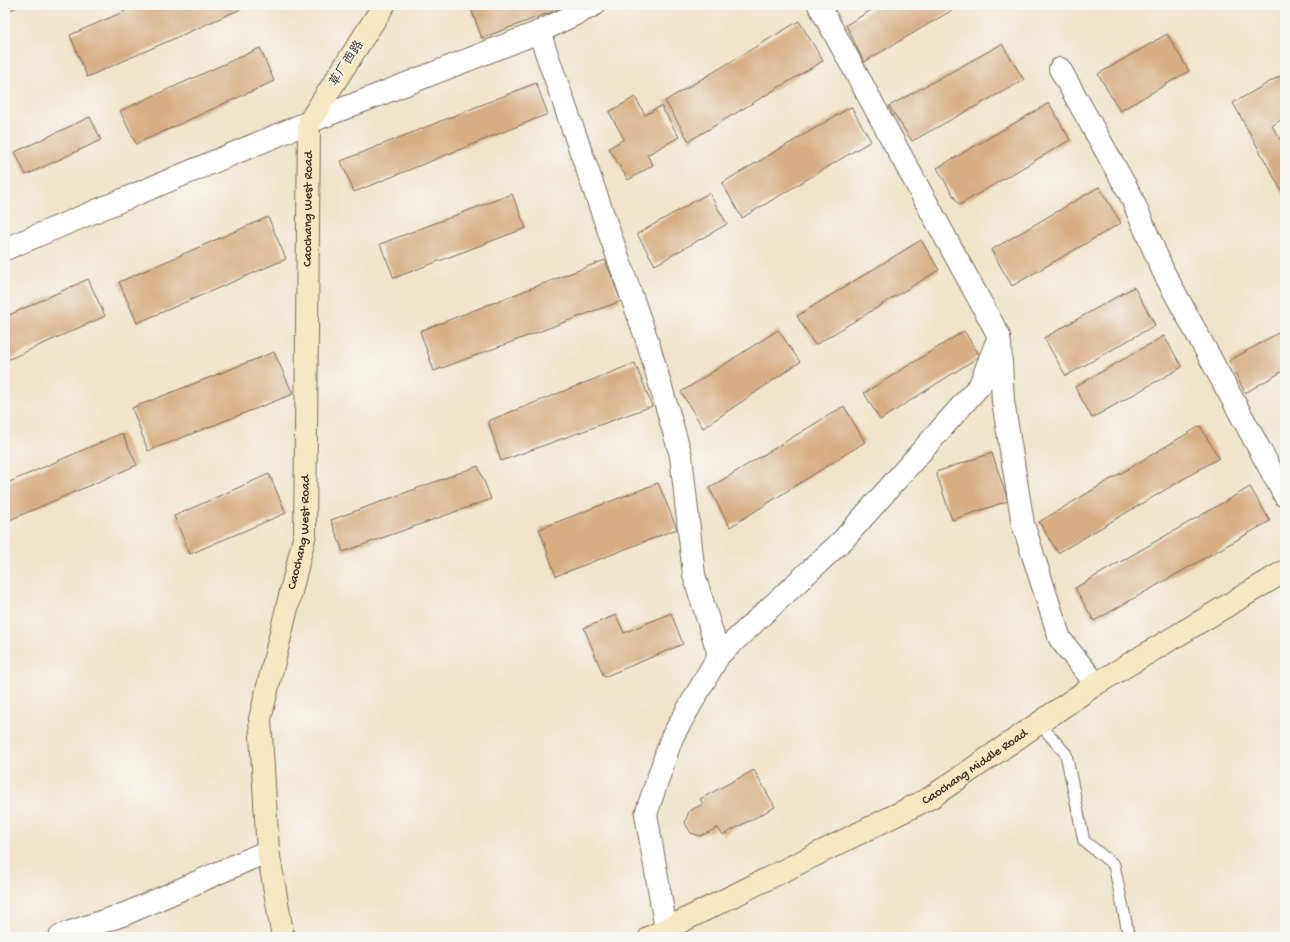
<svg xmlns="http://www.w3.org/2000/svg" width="1290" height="942" font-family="'Gochi Hand','LXGW WenKai TC',sans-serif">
<rect width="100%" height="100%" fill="#f6f6f2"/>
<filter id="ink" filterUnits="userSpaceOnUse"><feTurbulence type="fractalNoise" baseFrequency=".025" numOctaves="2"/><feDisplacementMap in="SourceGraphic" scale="8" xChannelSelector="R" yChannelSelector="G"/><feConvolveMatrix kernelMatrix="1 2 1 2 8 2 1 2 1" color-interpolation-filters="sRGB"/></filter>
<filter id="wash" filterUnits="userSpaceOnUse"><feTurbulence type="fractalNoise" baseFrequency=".012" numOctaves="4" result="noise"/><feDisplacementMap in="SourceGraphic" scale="16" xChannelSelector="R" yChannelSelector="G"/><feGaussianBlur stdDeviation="0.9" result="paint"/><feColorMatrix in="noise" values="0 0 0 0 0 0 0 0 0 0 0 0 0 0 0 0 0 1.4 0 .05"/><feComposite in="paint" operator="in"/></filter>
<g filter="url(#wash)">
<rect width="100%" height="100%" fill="#f0e4ca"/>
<g id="blocks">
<g fill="#d7ad82">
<path d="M 5,5 L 21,5 L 5,13 Z"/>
<path d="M 139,5 L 250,5 L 87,77 L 70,35 Z"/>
<path d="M 472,5 L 570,5 L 482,38 L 470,6 Z"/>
<path d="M 880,5 L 961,5 L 864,62 L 846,25 Z"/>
<path d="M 799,21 L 823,61 L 689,141 L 665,101 Z"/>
<path d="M 1167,34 L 1189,71 L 1120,111 L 1098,74 Z"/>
<path d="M 1002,44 L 1024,80 L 912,141 L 889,106 Z"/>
<path d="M 260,48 L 274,81 L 136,144 L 120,111 Z"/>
<path d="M 1285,73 L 1285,117 L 1272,126 L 1285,147 L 1285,197 L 1233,103 Z"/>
<path d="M 536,83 L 548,114 L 354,192 L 341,161 Z"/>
<path d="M 635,97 L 645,115 L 661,106 L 679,137 L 647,155 L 653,165 L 628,180 L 609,148 L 624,139 L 609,112 Z"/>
<path d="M 1049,103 L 1070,140 L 959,205 L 937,168 Z"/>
<path d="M 851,107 L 871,141 L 742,218 L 722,183 Z"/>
<path d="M 90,117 L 101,140 L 26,175 L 15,152 Z"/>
<path d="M 1099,187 L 1121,223 L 1012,286 L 991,250 Z"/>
<path d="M 709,193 L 727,224 L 655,265 L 637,234 Z"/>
<path d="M 512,194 L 526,228 L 394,278 L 380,244 Z"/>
<path d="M 268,217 L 286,259 L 137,323 L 119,282 Z"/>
<path d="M 921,240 L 939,270 L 815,345 L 797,316 Z"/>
<path d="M 605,260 L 621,301 L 434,371 L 420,331 Z"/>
<path d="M 88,279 L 105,316 L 5,361 L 5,317 Z"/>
<path d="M 1134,287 L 1155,325 L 1066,376 L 1044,338 Z"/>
<path d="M 1285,329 L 1285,370 L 1245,393 L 1229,361 Z"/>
<path d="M 778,330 L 800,362 L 703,428 L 681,392 Z"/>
<path d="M 964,331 L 980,356 L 880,420 L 864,393 Z"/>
<path d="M 1164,336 L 1182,367 L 1092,418 L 1075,387 Z"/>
<path d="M 274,352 L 293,394 L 148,451 L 132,408 Z"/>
<path d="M 635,363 L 652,406 L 501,461 L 488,421 Z"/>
<path d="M 844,406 L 865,442 L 730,527 L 709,488 Z"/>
<path d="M 1200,426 L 1219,458 L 1058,553 L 1039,522 Z"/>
<path d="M 122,433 L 137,465 L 5,522 L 5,484 Z"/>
<path d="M 992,453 L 1008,501 L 952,520 L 936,472 Z"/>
<path d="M 478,466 L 491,499 L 343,552 L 331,520 Z"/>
<path d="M 269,474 L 286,513 L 190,554 L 174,516 Z"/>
<path d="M 658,483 L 677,529 L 556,576 L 539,529 Z"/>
<path d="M 1250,487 L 1270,521 L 1094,621 L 1075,588 Z"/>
<path d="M 671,613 L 683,644 L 604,677 L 584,628 L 616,615 L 624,633 Z"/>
<path d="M 754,770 L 775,807 L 723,835 L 718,828 L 700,836 L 691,833 L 685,823 L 689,811 L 703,804 L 700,799 Z"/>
</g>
</g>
</g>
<g filter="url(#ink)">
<use href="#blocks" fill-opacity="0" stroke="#7a6b5a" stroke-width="1"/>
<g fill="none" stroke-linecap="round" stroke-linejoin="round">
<g stroke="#7a6b5a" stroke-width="13">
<path id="lane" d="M 1039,723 L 1066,754 L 1084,841 L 1114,865 L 1129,937"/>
</g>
<g stroke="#7a6b5a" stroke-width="24">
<g id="street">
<path d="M 539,32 L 648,343 L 681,456 L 694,575 L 719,655"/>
<path d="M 1060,69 L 1130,194 L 1164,273 L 1285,496"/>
<path d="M 5,249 L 309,122 L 539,32 L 594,5"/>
<path d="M 1000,343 L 1003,401 L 1023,524 L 1060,639 L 1096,684"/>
<path d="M 666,929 L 646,814 L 672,737 L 719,655 L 843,540 L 980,385 L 999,336 L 819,5"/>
<path d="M 60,937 L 65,934 L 125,914 L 268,851"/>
</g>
</g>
<g stroke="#7a6b5a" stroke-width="24">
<g id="secondary">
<path id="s1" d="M 283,937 L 268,851 L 260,719 L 305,534 L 309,122 L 384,5"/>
<path id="s2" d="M 650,937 L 930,798 L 1096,684 L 1285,571"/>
</g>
</g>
<use href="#lane" stroke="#fff" stroke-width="11"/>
<use href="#street" stroke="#fff" stroke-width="22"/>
<use href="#secondary" stroke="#f7e8c3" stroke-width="22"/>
</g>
</g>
<g text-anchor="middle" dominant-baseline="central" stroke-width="3.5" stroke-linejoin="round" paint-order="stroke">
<g font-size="13" fill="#3b2a1e" stroke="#f6f6f2">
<text transform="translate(347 64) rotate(-57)">草厂西路</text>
<text stroke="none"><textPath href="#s1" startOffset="735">Caochang West Road</textPath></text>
<text stroke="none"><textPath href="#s1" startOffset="411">Caochang West Road</textPath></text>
<text stroke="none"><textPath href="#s2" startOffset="367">Caochang Middle Road</textPath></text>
</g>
</g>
<rect width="1290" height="942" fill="none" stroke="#f6f6f2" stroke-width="20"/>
</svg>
